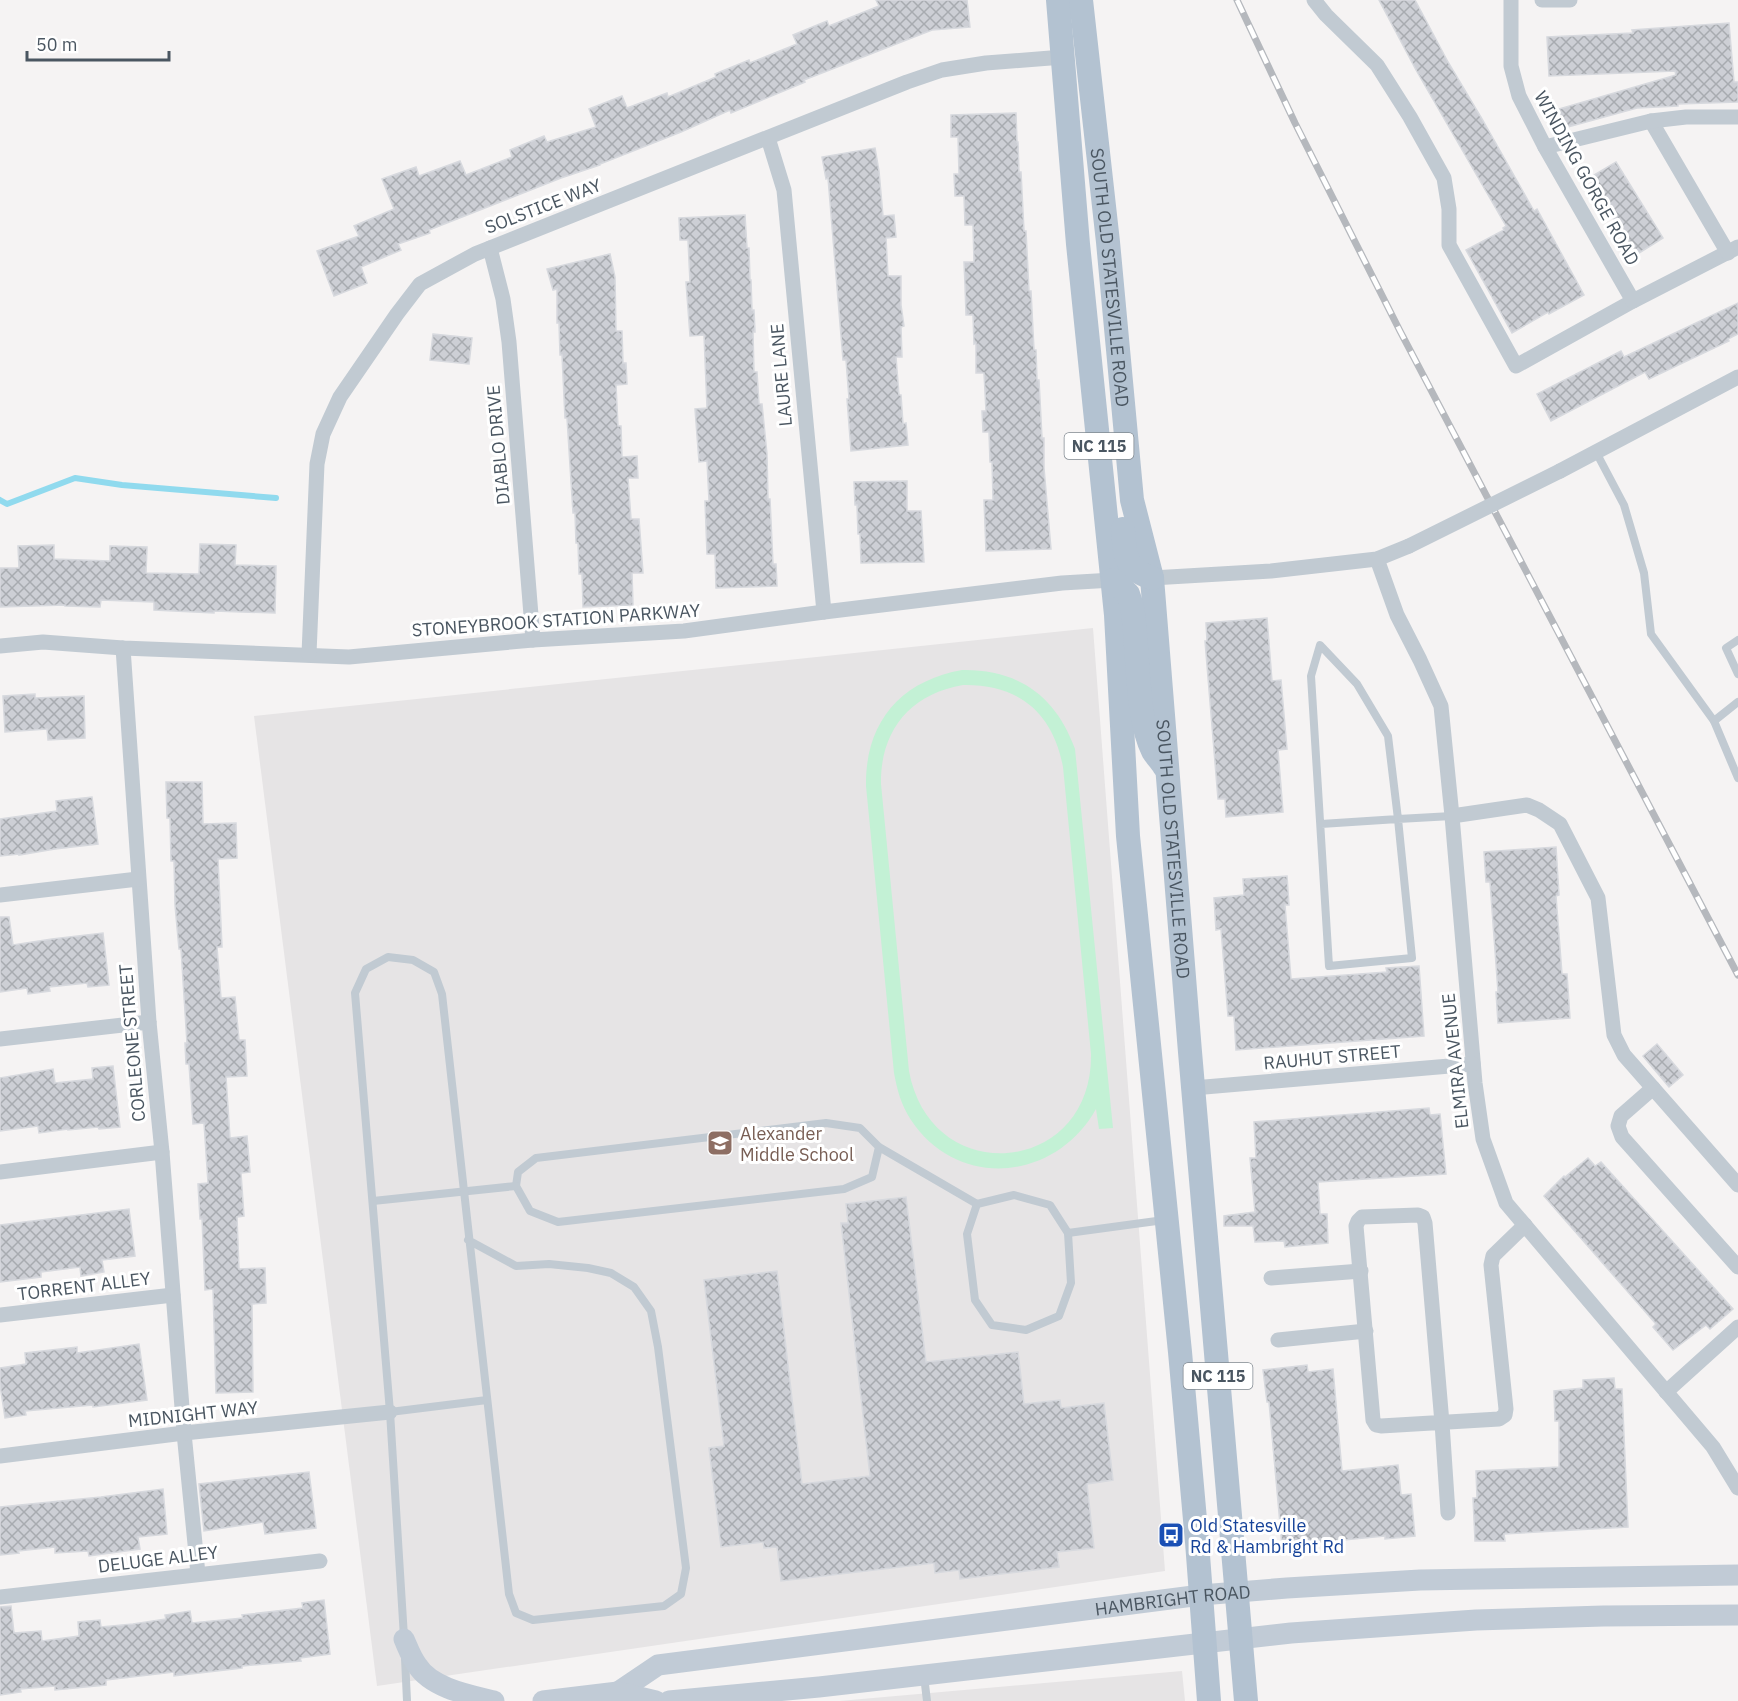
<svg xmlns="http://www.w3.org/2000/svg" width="1738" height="1701" font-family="'IBM Plex Sans',sans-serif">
<defs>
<pattern id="building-cross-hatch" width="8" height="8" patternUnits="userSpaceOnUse" patternTransform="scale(1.5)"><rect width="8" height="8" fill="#cdcfd5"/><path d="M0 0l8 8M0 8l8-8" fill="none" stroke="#a8abb0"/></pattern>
</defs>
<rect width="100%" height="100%" fill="#f5f3f3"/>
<g fill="#e6e4e5">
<path d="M 1093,628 L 1165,1571 L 377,1686 L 254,716 Z"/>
<path d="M 1182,1671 L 1185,1701 L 839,1701 Z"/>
</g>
<path fill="#c3f1d5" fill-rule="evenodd" d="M 962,670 C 1018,669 1056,696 1075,749 L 1113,1128 L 1099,1129 L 1096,1109 C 1056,1181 958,1191 911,1120 C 901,1105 897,1089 894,1073 L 866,786 C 865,723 900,681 962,670 ZM 963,685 C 1019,684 1053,713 1063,767 L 1091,1054 C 1093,1175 931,1191 909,1071 L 881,784 C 880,731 910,694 963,685 Z"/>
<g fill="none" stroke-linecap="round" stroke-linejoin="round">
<path stroke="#90daee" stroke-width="6" d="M 0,500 L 7,504 L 75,478 L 122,485 L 276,498"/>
</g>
<g fill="url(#building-cross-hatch)" stroke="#d7d9de" stroke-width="1.5">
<path d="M 876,0 L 967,0 L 970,27 L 932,30 L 804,80 L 805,82 L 731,113 L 730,110 L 681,132 L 600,164 L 600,165 L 561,178 L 429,230 L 430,233 L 398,244 L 401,250 L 361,267 L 367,283 L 334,296 L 317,251 L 359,236 L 354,226 L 394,209 L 382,179 L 416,167 L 419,176 L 460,161 L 466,175 L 512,157 L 510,150 L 544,136 L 547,142 L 596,127 L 589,109 L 622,96 L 627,108 L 667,93 L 668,97 L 716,77 L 715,74 L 749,60 L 750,63 L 797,44 L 793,35 L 827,21 L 829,26 L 879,6 Z"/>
<path d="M 1379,0 L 1415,0 L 1448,62 L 1482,119 L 1534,211 L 1537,209 L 1584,295 L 1549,314 L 1548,312 L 1512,333 L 1466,250 L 1504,230 L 1503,228 L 1506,226 L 1416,70 Z"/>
<path d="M 1729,23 L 1734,82 L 1738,82 L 1738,102 L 1678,104 L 1678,106 L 1637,108 L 1564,128 L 1559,109 L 1676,75 L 1675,71 L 1549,76 L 1547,37 L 1633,33 L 1632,30 Z"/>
<path d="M 1016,113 L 1017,142 L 1018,142 L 1019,172 L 1021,172 L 1024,231 L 1026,231 L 1029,291 L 1031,291 L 1034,350 L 1036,350 L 1037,380 L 1039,380 L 1042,438 L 1044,438 L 1044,468 L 1051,549 L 986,551 L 984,500 L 993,500 L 992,462 L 990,462 L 989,432 L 983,432 L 982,411 L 986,411 L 984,373 L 976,373 L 976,343 L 974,344 L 973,315 L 966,315 L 965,285 L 964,262 L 974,262 L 973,225 L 965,225 L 964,196 L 955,196 L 954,174 L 959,174 L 958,137 L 951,137 L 951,115 Z"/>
<path d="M 875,148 L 879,171 L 883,216 L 894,215 L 896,237 L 886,238 L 888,276 L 901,276 L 901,305 L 904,326 L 901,327 L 902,357 L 896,357 L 899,395 L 901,395 L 903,424 L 906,423 L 908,445 L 851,451 L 847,399 L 849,399 L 846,360 L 843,360 L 828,178 L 826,179 L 822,157 Z"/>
<path d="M 1616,162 L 1663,238 L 1636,255 L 1589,178 Z"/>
<path d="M 745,215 L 747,248 L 749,248 L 750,280 L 751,280 L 752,310 L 754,310 L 755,332 L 753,332 L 754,372 L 757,372 L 759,404 L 762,404 L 767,454 L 768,499 L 770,499 L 773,564 L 776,564 L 777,586 L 716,588 L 715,554 L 707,554 L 705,501 L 709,501 L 707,461 L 699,462 L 695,409 L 707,408 L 704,335 L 690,336 L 686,282 L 690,282 L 688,240 L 680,240 L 679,218 Z"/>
<path d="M 610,254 L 615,277 L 616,331 L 622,331 L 623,363 L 626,363 L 627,384 L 616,385 L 618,426 L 621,426 L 622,457 L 637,456 L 638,478 L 628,478 L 631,519 L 639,519 L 643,573 L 632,573 L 633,605 L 583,607 L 582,574 L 579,574 L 578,543 L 576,543 L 575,513 L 573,513 L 567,418 L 565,418 L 562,355 L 560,355 L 559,323 L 557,323 L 557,289 L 553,290 L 547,269 Z"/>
<path d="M 1738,303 L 1738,334 L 1728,339 L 1729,341 L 1649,379 L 1645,372 L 1551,421 L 1537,394 L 1621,351 L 1624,357 Z"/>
<path d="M 433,334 L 472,338 L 469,364 L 430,360 Z"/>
<path d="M 907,481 L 907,511 L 921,511 L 924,562 L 861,563 L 860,534 L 858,534 L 857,505 L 855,505 L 854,482 Z"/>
<path d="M 200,544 L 236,545 L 235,565 L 276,566 L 275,613 L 214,611 L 214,613 L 154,610 L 154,602 L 101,600 L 100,607 L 65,606 L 65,605 L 0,607 L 0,568 L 19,568 L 18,546 L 54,545 L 54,559 L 110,561 L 110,546 L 147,547 L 146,573 L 199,574 Z"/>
<path d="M 1267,618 L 1272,681 L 1281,680 L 1287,749 L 1278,750 L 1283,812 L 1226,817 L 1225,799 L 1218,799 L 1205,641 L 1207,641 L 1206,623 Z"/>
<path d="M 35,694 L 35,698 L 84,696 L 85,738 L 48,740 L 47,729 L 5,732 L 3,696 Z"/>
<path d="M 166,782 L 202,782 L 203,824 L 236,823 L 237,858 L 218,859 L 222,947 L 217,947 L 221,998 L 235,997 L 239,1040 L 245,1040 L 247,1076 L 226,1077 L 230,1138 L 247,1136 L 250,1172 L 241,1173 L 244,1216 L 237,1217 L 239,1269 L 265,1268 L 266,1303 L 252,1304 L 253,1392 L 216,1393 L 213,1289 L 205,1290 L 202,1219 L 200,1219 L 198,1184 L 208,1183 L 204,1123 L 193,1124 L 189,1064 L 186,1064 L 185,1043 L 187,1043 L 181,949 L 179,949 L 175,905 L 174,861 L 171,861 L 170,818 L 167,818 Z"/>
<path d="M 92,797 L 98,844 L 55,849 L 19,855 L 19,854 L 0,856 L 0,819 L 57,811 L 56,801 Z"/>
<path d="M 1556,847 L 1559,895 L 1556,896 L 1562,974 L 1567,974 L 1570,1018 L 1498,1023 L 1496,992 L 1498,992 L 1490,882 L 1486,882 L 1484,852 Z"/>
<path d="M 1287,876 L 1289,905 L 1285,905 L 1291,979 L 1387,972 L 1386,968 L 1419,966 L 1424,1036 L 1236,1050 L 1234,1016 L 1228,1016 L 1221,929 L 1216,930 L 1214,898 L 1244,895 L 1243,879 Z"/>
<path d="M 0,917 L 9,917 L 13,945 L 52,939 L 103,933 L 109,985 L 88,987 L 87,983 L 49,987 L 50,991 L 28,994 L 27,988 L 0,992 Z"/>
<path d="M 1657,1044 L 1683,1075 L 1669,1087 L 1643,1056 Z"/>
<path d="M 113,1066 L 120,1127 L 99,1129 L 98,1127 L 68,1130 L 68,1129 L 39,1133 L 38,1126 L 0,1131 L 0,1078 L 53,1069 L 55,1083 L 93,1079 L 92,1068 Z"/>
<path d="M 1429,1108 L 1430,1115 L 1440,1114 L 1446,1174 L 1318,1182 L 1320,1214 L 1327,1214 L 1328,1243 L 1285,1247 L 1284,1241 L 1255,1242 L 1253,1226 L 1224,1226 L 1224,1216 L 1255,1212 L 1250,1158 L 1256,1158 L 1254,1122 Z"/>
<path d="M 1588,1158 L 1595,1166 L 1601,1162 L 1733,1309 L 1710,1329 L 1706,1325 L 1673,1350 L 1653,1327 L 1656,1324 L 1544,1196 L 1564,1176 L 1565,1177 Z"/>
<path d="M 906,1197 L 926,1362 L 1018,1352 L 1024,1404 L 1060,1400 L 1061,1408 L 1104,1403 L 1113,1480 L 1087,1484 L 1094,1548 L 1057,1552 L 1059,1567 L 960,1579 L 959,1570 L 935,1573 L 934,1563 L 781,1581 L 777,1547 L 764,1548 L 763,1542 L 721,1547 L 709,1448 L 724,1446 L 704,1280 L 777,1271 L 802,1484 L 870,1476 L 841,1223 L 848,1223 L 846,1204 Z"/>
<path d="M 129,1209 L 135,1256 L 102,1260 L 104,1272 L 81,1276 L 80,1267 L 41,1272 L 41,1277 L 0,1282 L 0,1225 Z"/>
<path d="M 139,1344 L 147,1400 L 93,1407 L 93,1405 L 25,1411 L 26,1415 L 5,1418 L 0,1385 L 0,1368 L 26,1364 L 25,1353 L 77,1347 L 77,1353 Z"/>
<path d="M 1307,1365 L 1308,1372 L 1333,1369 L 1342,1471 L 1398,1465 L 1401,1495 L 1411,1494 L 1415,1536 L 1385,1539 L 1385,1536 L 1282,1546 L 1269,1402 L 1267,1402 L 1263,1370 Z"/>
<path d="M 1614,1378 L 1615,1389 L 1622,1389 L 1628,1527 L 1504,1534 L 1505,1541 L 1475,1541 L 1473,1498 L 1477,1498 L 1476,1471 L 1559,1467 L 1559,1421 L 1555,1421 L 1554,1391 L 1583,1388 L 1583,1380 Z"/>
<path d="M 309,1472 L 316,1528 L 265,1534 L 263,1522 L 204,1531 L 199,1484 Z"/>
<path d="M 163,1489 L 167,1534 L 138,1537 L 140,1549 L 89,1556 L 88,1551 L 55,1553 L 55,1547 L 18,1551 L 19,1553 L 0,1555 L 0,1507 L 101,1497 Z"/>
<path d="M 324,1600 L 330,1654 L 300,1658 L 301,1661 L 242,1666 L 242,1668 L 174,1676 L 174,1672 L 106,1680 L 106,1685 L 55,1690 L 55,1686 L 20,1689 L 21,1692 L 0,1695 L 0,1607 L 11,1606 L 14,1633 L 41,1631 L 42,1641 L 79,1636 L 78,1622 L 100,1620 L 101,1627 L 133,1624 L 166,1619 L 165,1615 L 190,1611 L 192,1623 L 243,1618 L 242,1615 L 303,1608 L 302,1603 Z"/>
</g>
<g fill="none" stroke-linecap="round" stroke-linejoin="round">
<g stroke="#c1cad2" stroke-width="8">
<path d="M 1596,452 L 1624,505 L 1644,573 L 1651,634 L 1714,721 L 1738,778"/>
<path d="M 1738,640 L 1726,648 L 1738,674"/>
<path d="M 1714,721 L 1738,702"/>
<path d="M 1321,824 L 1398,819 L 1412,958 L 1329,966 L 1311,676 L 1320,645 L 1357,684 L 1388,736 L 1398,819 L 1452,816"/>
<path d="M 879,1147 L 872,1177 L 844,1189 L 558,1222 L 530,1211 L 516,1186 L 518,1172 L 536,1158 L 826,1123 L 860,1128 L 879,1147 L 977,1204"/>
<path d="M 1014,1195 L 1050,1205 L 1068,1233 L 1071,1283 L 1059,1316 L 1026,1330 L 992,1325 L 975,1300 L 967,1234 L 977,1204 Z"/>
<path d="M 373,1201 L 516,1186"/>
<path d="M 1068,1233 L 1164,1220"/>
<path d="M 390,1412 L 487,1400"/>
<path d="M 404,1637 L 390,1412 L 355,993 L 366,969 L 388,957 L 413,960 L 434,972 L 442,994 C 463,1194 486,1394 509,1594 L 516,1613 L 533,1620 L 664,1606 L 681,1594 L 686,1568 L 658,1347 L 651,1311 L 634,1287 L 611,1273 L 588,1268 L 549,1264 L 516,1266 L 468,1240"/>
<path d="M 405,1658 L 407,1701"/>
<path d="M 924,1676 L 927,1701"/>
</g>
<g stroke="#c1cad2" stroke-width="15">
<path d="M 1314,0 L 1326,15 L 1377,65 L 1410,117 L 1444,178 L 1449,209 L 1449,245 L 1516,366 L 1633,301 L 1738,247"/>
<path d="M 1511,0 L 1511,66 L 1519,96 L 1545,147 L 1633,301"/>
<path d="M 1542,0 L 1570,0"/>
<path d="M 1651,121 L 1728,253"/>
<path d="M 768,138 L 784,190 L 824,612"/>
<path d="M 1545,147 L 1651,121 L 1686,117 L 1738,117"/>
<path d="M 490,248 L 503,299 L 509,342 L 533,640"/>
<path d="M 1560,471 L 1738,377"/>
<path d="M 1377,559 L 1397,615 L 1420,660 L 1441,706 L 1452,816 L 1475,1083 L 1483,1139 L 1506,1203 L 1713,1447 L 1738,1488"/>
<path d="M 1152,578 L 1271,571 L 1377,559 L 1409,546"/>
<path d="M 0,646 L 43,642 L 123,648 L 349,657 L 533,640 L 684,631 L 824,612 L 1062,583 L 1113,580"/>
<path d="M 123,648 L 149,1022 L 162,1152 L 184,1433 L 198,1574"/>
<path d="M 309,654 L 317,464 L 323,434 L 340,397 L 397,314 L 420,284 L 475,254 L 907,82 L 942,70 L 986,63 L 1063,57"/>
<path d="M 1452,816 L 1527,805 L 1539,810 L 1560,824 L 1598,898 L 1614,1035 L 1624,1055 L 1738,1185"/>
<path d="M 0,895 L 138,879"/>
<path d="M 0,1039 L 149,1022"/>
<path d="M 1193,1088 L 1473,1064"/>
<path d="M 1653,1088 L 1621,1116 L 1618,1126 L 1622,1137 L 1738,1267"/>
<path d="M 0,1172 L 162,1152"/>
<path d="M 1271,1278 L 1361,1271"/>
<path d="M 0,1315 L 173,1295"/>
<path d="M 1278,1340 L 1366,1331"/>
<path d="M 1666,1392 L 1738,1327"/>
<path d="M 0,1456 L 184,1433 L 390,1412"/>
<path d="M 1448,1513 L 1442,1423 L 1425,1223 L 1423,1217 L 1418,1215 L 1362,1217 L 1358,1221 L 1356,1226 L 1373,1420 L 1376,1425 L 1381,1426 L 1499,1419 L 1505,1415 L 1506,1409 L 1491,1265 L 1493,1256 L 1525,1225"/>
<path d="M 0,1597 L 320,1561"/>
</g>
<g stroke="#c1cbd6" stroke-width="21">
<path d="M 404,1639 C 408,1648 411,1657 417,1665 C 431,1688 469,1695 494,1701"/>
<path id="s1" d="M 618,1692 L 658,1665 L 1201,1595 L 1287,1588 L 1420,1580 L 1738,1575"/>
<path d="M 543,1701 L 618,1692 L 656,1701"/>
<path d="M 669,1701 L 819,1687 L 1291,1633 L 1476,1620 L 1603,1616 L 1738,1615"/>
</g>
<g stroke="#b3c2d1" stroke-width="24">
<path d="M 1058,0 L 1078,244 L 1116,615 L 1128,836 L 1180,1352 L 1197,1542 L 1209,1701"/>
<path id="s2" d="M 1081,0 L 1108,242 L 1132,500 L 1152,578 L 1190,1052 L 1246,1701"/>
<path d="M 1123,529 C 1125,555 1124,569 1152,578"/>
<path d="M 1113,580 L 1128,594 L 1132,606 C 1139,647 1135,716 1153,751 C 1156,756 1161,761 1164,766"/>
</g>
<g stroke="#b5b8bd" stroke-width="7">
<path id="rail" d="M 1237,0 L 1295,123 L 1400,331 L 1738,975"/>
</g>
<use href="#rail" stroke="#fff" stroke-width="4.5" stroke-dasharray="14" stroke-linecap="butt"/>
<path stroke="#c1cad2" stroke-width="15" d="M 1409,546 L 1560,471"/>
</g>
<defs>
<g id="school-square" transform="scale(1.35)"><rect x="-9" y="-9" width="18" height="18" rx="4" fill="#8d6e63" stroke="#fff"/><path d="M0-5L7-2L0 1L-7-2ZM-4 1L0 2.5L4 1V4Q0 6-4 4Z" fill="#fff"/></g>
<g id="bus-square" transform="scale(1.35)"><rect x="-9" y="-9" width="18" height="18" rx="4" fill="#1a4fb4" stroke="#fff"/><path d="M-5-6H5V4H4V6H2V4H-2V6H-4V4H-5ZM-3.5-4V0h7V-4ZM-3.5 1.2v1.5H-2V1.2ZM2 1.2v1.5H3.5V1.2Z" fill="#fff"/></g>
</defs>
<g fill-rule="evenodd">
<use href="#school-square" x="720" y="1143"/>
<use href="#bus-square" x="1171" y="1535"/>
</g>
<g text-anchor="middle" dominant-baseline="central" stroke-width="6" stroke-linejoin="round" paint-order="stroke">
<g fill="#fff" stroke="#808990" stroke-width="1.5">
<rect x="1064.5" y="433" width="69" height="26" rx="4.5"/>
<rect x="1183.5" y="1363" width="69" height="26" rx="4.5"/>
</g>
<g font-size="16" font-weight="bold" fill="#4a5661">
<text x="1099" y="446">NC 115</text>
<text x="1218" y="1376">NC 115</text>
</g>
<g font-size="18" fill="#4a5661" stroke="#fff">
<text transform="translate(1587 178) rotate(61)">WINDING GORGE ROAD</text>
<text transform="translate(543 206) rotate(-21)">SOLSTICE WAY</text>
<text stroke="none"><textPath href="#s2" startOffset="279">SOUTH OLD STATESVILLE ROAD</textPath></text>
<text transform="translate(781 375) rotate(-95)">LAURE LANE</text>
<text transform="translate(498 445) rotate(-95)">DIABLO DRIVE</text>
<text transform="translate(556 620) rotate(-4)">STONEYBROOK STATION PARKWAY</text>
<text stroke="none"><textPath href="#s2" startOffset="855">SOUTH OLD STATESVILLE ROAD</textPath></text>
<text transform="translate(132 1043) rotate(-95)">CORLEONE STREET</text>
<text transform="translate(1332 1057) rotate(-5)">RAUHUT STREET</text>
<text transform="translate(1455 1061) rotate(-96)">ELMIRA AVENUE</text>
<text transform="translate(84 1286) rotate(-7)">TORRENT ALLEY</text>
<text transform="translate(193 1414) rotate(-6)">MIDNIGHT WAY</text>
<text transform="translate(158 1559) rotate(-7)">DELUGE ALLEY</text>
<text stroke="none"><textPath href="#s1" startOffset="567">HAMBRIGHT ROAD</textPath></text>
</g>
<g font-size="18" fill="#785e54" stroke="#fff" text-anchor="start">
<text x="740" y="1133">Alexander<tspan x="740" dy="21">Middle School</tspan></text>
</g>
<g font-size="18" fill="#164399" stroke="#fff" text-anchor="start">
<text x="1190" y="1525">Old Statesville<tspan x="1190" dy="21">Rd &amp; Hambright Rd</tspan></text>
</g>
</g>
<path d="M27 51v9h142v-9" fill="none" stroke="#4a5661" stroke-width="3"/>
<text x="36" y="51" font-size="18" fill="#4a5661" stroke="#ffffff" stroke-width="4.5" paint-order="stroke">50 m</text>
</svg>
